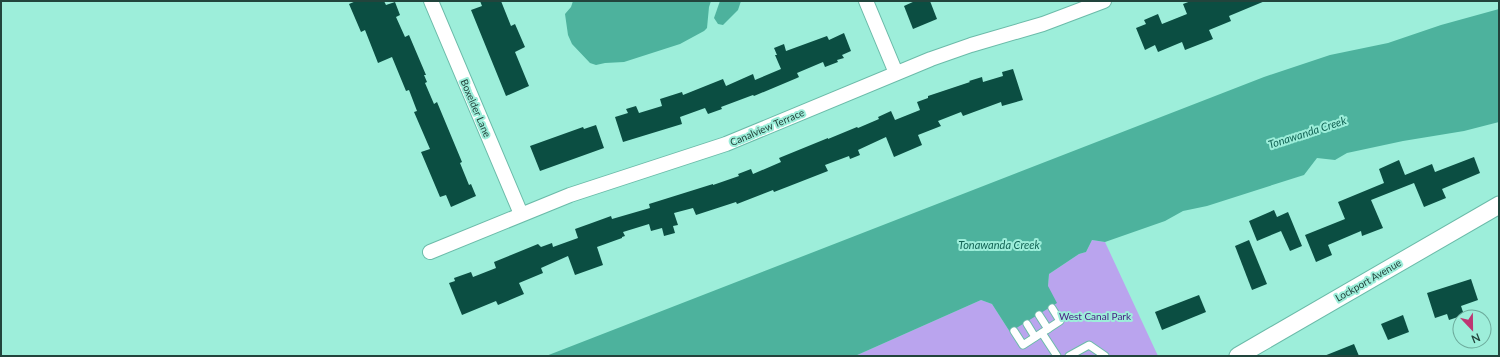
<svg xmlns="http://www.w3.org/2000/svg" width="1500" height="357" font-family="Lato,sans-serif">
<rect width="100%" height="100%" fill="#9deeda"/>
<path fill="#baa4ee" d="M 1092,240 L 1105,242 L 1158,356 L 855,356 L 981,300 L 992,304 L 1010,332 L 1048,286 L 1049,274 L 1079,254 L 1086,252 Z"/>
<g fill="#4db29d">
<path d="M 573,1 L 711,1 L 709,7 L 707,28 L 704,31 L 680,44 L 624,62 L 605,63 L 596,65 L 590,63 L 572,44 L 568,35 L 565,14 L 571,7 Z"/>
<path d="M 720,1 L 741,1 L 738,10 L 723,25 L 718,24 L 714,18 Z"/>
<path d="M 1499,9 L 1499,122 L 1464,131 L 1403,141 L 1347,153 L 1335,160 L 1317,158 L 1304,175 L 1207,206 L 1183,211 L 1165,221 L 1105,242 L 1092,240 L 1086,252 L 1079,254 L 1049,274 L 1048,286 L 1057,303 L 1010,332 L 992,304 L 981,300 L 855,356 L 546,356 L 1264,77 L 1330,55 L 1388,43 L 1441,25 Z"/>
</g>
<g fill="#0b4e42">
<path d="M 356,1 L 384,1 L 386,5 L 395,2 L 400,15 L 396,17 L 405,37 L 409,35 L 426,75 L 424,75 L 427,82 L 425,83 L 434,104 L 437,102 L 462,162 L 460,163 L 469,185 L 471,184 L 476,196 L 451,207 L 446,195 L 440,197 L 421,152 L 430,149 L 414,112 L 417,111 L 409,90 L 406,91 L 392,57 L 378,63 L 365,30 L 361,32 L 349,4 Z"/>
<path d="M 480,1 L 501,1 L 511,26 L 515,24 L 525,47 L 515,52 L 529,86 L 506,96 L 471,10 L 482,6 Z"/>
<path d="M 915,1 L 930,1 L 937,19 L 913,29 L 904,6 Z"/>
<path d="M 1191,1 L 1265,1 L 1229,16 L 1231,21 L 1209,30 L 1213,39 L 1185,50 L 1182,42 L 1158,52 L 1155,45 L 1145,50 L 1136,28 L 1146,24 L 1144,20 L 1158,14 L 1162,24 L 1187,14 L 1183,4 Z"/>
<path d="M 844,33 L 851,51 L 842,55 L 844,58 L 837,60 L 838,62 L 825,67 L 823,62 L 797,73 L 799,77 L 797,78 L 754,96 L 753,95 L 721,107 L 722,109 L 708,114 L 705,108 L 680,117 L 682,124 L 623,142 L 615,117 L 628,113 L 626,109 L 636,106 L 639,113 L 662,106 L 660,99 L 682,92 L 683,95 L 723,79 L 726,86 L 753,74 L 755,80 L 781,69 L 775,55 L 777,55 L 774,48 L 784,44 L 786,51 L 827,36 L 829,40 Z"/>
<path d="M 1013,69 L 1023,100 L 1002,106 L 1001,102 L 963,116 L 961,112 L 938,121 L 941,126 L 918,135 L 922,145 L 894,157 L 886,137 L 858,150 L 860,155 L 850,159 L 849,156 L 825,165 L 828,171 L 787,187 L 774,192 L 773,190 L 737,204 L 736,202 L 696,215 L 693,208 L 674,213 L 678,225 L 673,226 L 675,233 L 664,236 L 662,228 L 651,231 L 649,224 L 623,232 L 625,236 L 622,237 L 622,238 L 597,247 L 603,265 L 575,275 L 568,256 L 541,268 L 543,273 L 519,283 L 524,294 L 498,305 L 496,301 L 462,315 L 449,283 L 455,281 L 454,278 L 471,272 L 473,277 L 496,268 L 494,262 L 538,244 L 541,247 L 552,243 L 553,247 L 578,238 L 575,229 L 589,224 L 611,216 L 612,219 L 650,208 L 649,204 L 713,184 L 713,185 L 739,176 L 738,174 L 751,169 L 753,174 L 781,162 L 779,158 L 828,138 L 828,139 L 857,127 L 858,128 L 879,119 L 878,117 L 891,111 L 895,120 L 920,110 L 917,102 L 928,98 L 928,96 L 970,82 L 969,81 L 982,77 L 983,82 L 1003,76 L 1002,72 Z"/>
<path d="M 596,125 L 604,148 L 540,171 L 530,146 L 583,127 L 584,129 Z"/>
<path d="M 1474,157 L 1480,173 L 1442,189 L 1446,198 L 1424,207 L 1414,183 L 1371,200 L 1383,228 L 1362,236 L 1361,231 L 1328,245 L 1332,255 L 1316,262 L 1305,235 L 1345,219 L 1338,202 L 1384,183 L 1379,169 L 1399,160 L 1405,175 L 1432,164 L 1435,172 Z"/>
<path d="M 1274,210 L 1277,217 L 1288,212 L 1302,246 L 1290,251 L 1281,231 L 1257,241 L 1249,221 Z"/>
<path d="M 1249,240 L 1267,284 L 1252,290 L 1235,246 Z"/>
<path d="M 1471,279 L 1478,300 L 1461,306 L 1464,315 L 1449,320 L 1447,314 L 1435,318 L 1427,293 Z"/>
<path d="M 1199,295 L 1206,312 L 1162,330 L 1155,312 Z"/>
<path d="M 1403,315 L 1409,332 L 1388,340 L 1381,324 Z"/>
<path d="M 1354,344 L 1359,356 L 1324,356 Z"/>
</g>
<g fill="none" stroke-linecap="round" stroke-linejoin="round">
<g stroke="#6bbba9" stroke-width="9">
<g id="service">
<path d="M 1039,315 L 1048,329"/>
<path d="M 1027,324 L 1035,337"/>
<path d="M 1014,331 L 1023,345 L 1060,321 L 1052,308"/>
<path d="M 1042,333 L 1057,356"/>
<path d="M 1069,356 L 1089,345 L 1105,356"/>
</g>
</g>
<g stroke="#6bbba9" stroke-width="16">
<g id="minor">
<path d="M 431,1 L 521,214"/>
<path d="M 866,1 L 896,73"/>
<path d="M 430,252 L 570,195 L 726,144 L 931,59 L 971,45 L 1043,24 L 1104,1"/>
</g>
</g>
<g stroke="#6bbba9" stroke-width="19">
<path id="tertiary" d="M 1238,356 L 1499,205"/>
</g>
<use href="#service" stroke="#fff" stroke-width="7"/>
<use href="#minor" stroke="#fff" stroke-width="14"/>
<use href="#tertiary" stroke="#fff" stroke-width="17"/>
</g>
<g text-anchor="middle" dominant-baseline="central" stroke-width="4" stroke-linejoin="round" paint-order="stroke">
<g font-size="10" fill="#22443c" stroke="#9deeda">
<text transform="translate(476 108) rotate(67)">Boxelder Lane</text>
<text transform="translate(767 127) rotate(-23)">Canalview Terrace</text>
<text transform="translate(1368 280) rotate(-30)">Lockport Avenue</text>
</g>
<g font-size="10" fill="#471c80" stroke="#9deeda">
<text x="1095" y="316">West Canal Park</text>
</g>
<g font-size="11" font-style="italic" fill="#126455" stroke="#9deeda">
<text transform="translate(1307 132) rotate(-18)">Tonawanda Creek</text>
<text x="999" y="244">Tonawanda Creek</text>
</g>
</g>
<rect width="1500" height="357" fill="none" stroke="#22443c" stroke-width="4"/>
<g transform="translate(1472 329) rotate(158)"><circle r="19" fill="#9deeda" stroke="#6caa9b"/>
<path d="M0-3L7 15L0 10L-7 15Z" fill="#be3673"/>
<text y="-6" font-size="11" font-weight="bold" text-anchor="middle" fill="#22443c">N</text>
</g>
</svg>
